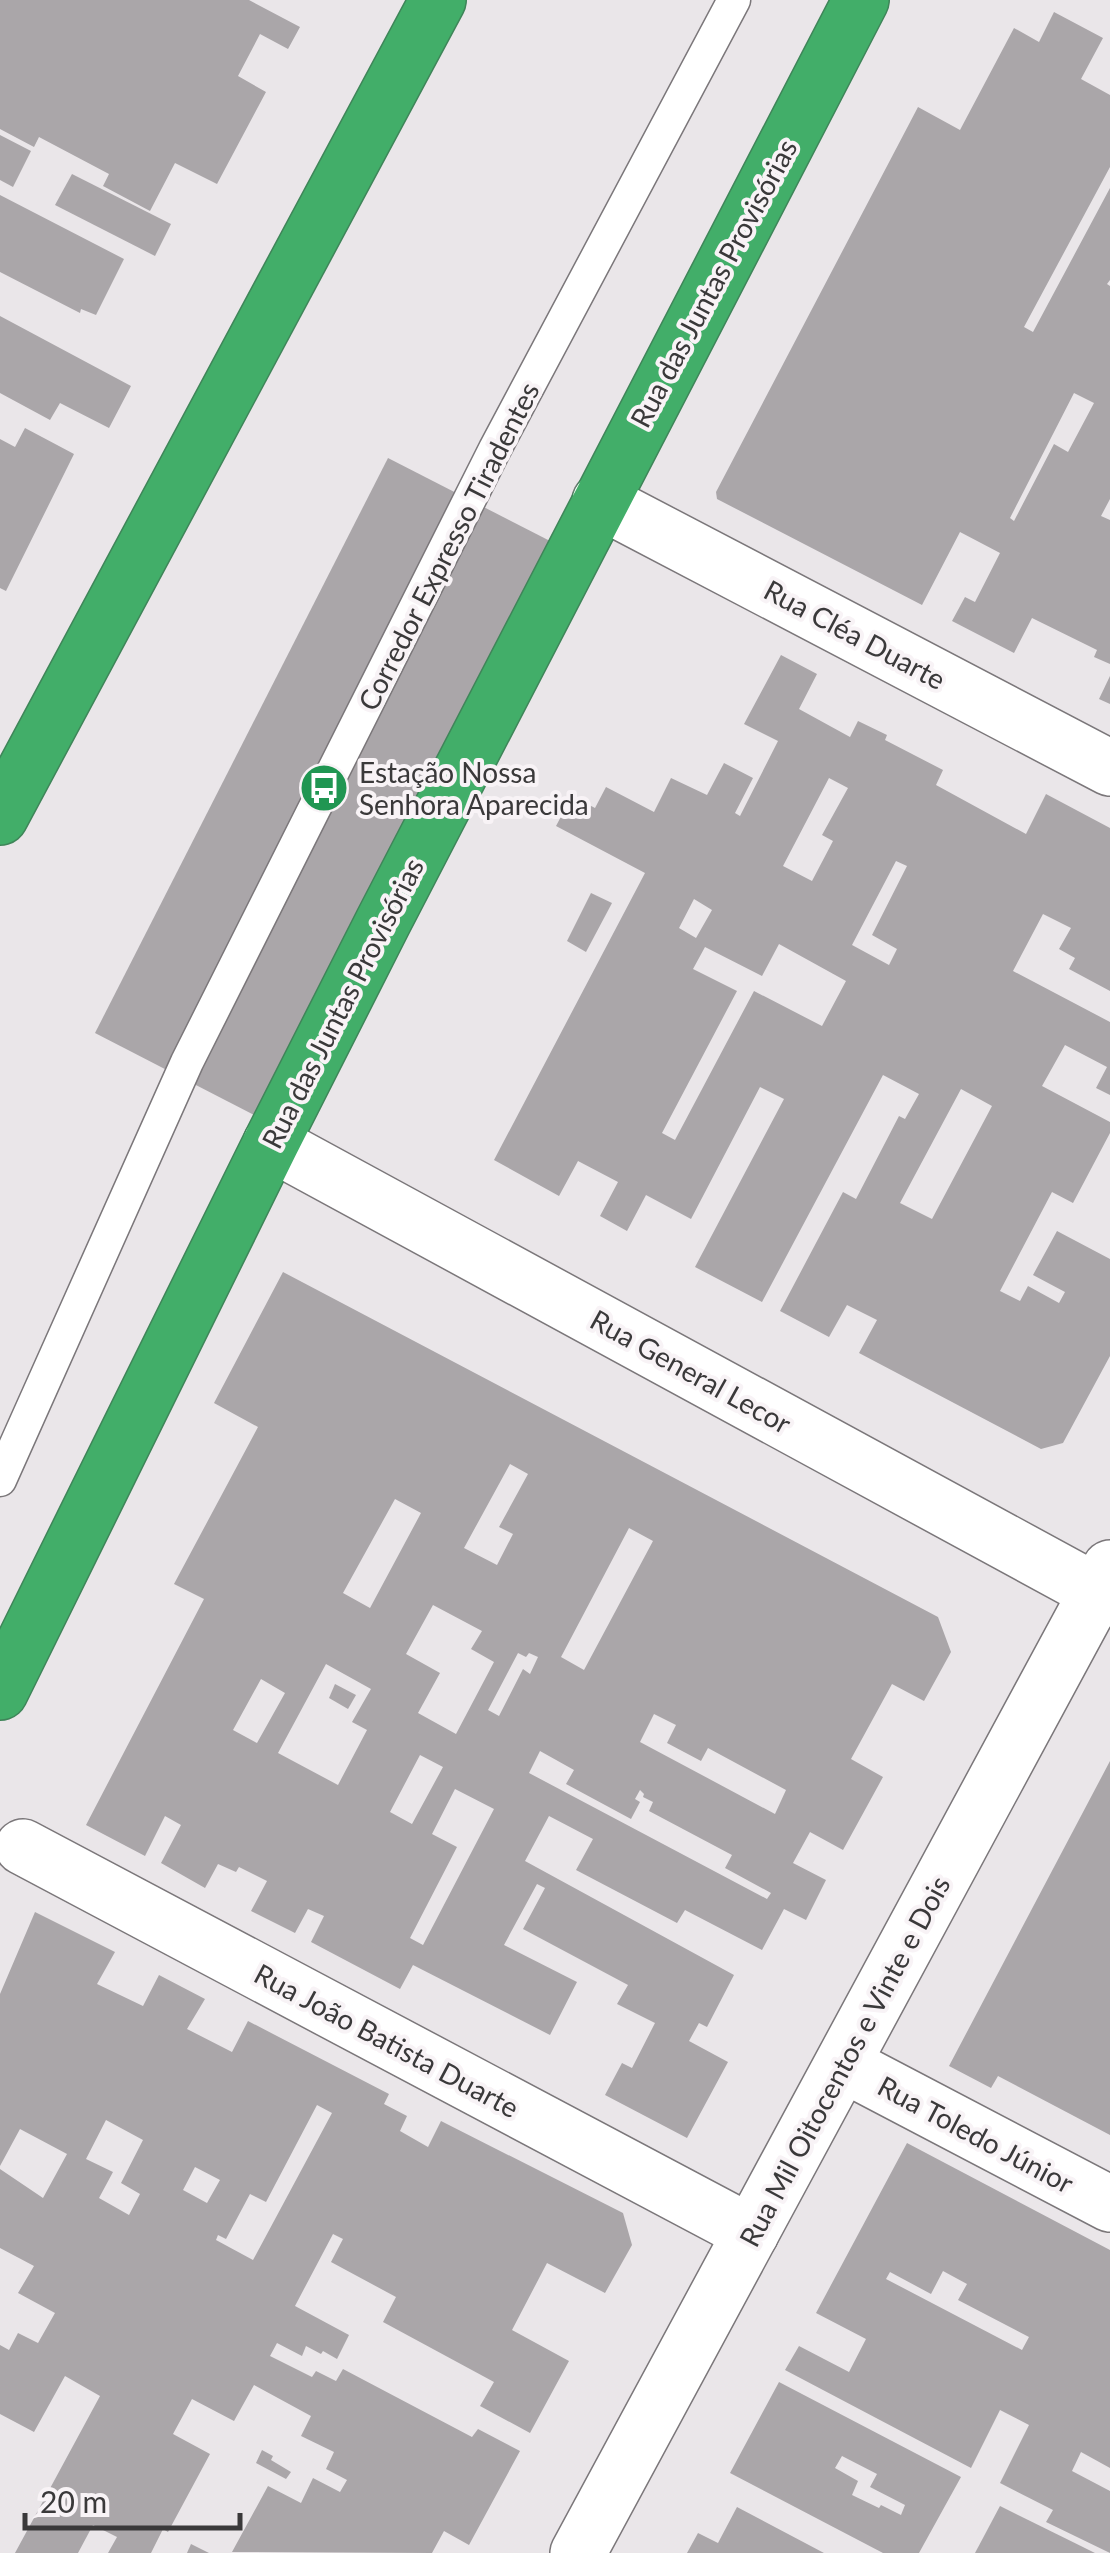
<svg xmlns="http://www.w3.org/2000/svg" width="1110" height="2553" font-family="Lato,sans-serif">
<rect width="100%" height="100%" fill="#eae6e9"/>
<g fill="#aaa6a9" fill-rule="evenodd">
<path d="M 0,0 L 249,0 L 300,27 L 288,49 L 260,34 L 238,76 L 266,92 L 217,184 L 175,163 L 150,211 L 103,186 L 109,174 L 39,137 L 34,147 L 0,129 Z"/>
<path d="M 1054,12 L 1103,38 L 1081,79 L 1110,95 L 1110,167 L 1024,327 L 1033,332 L 1110,188 L 1110,280 L 1107,284 L 1110,286 L 1110,499 L 1101,516 L 1110,520 L 1110,664 L 1094,657 L 1097,650 L 1032,618 L 1014,653 L 952,621 L 965,597 L 975,602 L 1000,553 L 960,532 L 922,605 L 717,499 L 716,492 L 918,107 L 960,130 L 1014,28 L 1039,42 ZM 1074,393 L 1094,403 L 1068,452 L 1054,444 L 1014,521 L 1010,518 Z"/>
<path d="M 0,135 L 31,151 L 13,187 L 0,180 Z"/>
<path d="M 72,174 L 171,224 L 155,256 L 55,205 Z"/>
<path d="M 0,195 L 124,259 L 96,315 L 81,309 L 80,313 L 0,272 Z"/>
<path d="M 0,316 L 131,386 L 109,428 L 60,403 L 50,420 L 0,393 Z"/>
<path d="M 25,428 L 74,454 L 6,591 L 0,588 L 0,439 L 15,447 Z"/>
<path d="M 388,458 L 552,542 L 258,1117 L 95,1033 Z"/>
<path d="M 781,655 L 817,674 L 799,709 L 850,737 L 858,721 L 887,735 L 885,740 L 943,770 L 936,785 L 1026,834 L 1046,794 L 1110,828 L 1110,991 L 1069,969 L 1075,958 L 1059,949 L 1071,928 L 1043,914 L 1013,971 L 1110,1022 L 1110,1095 L 1096,1088 L 1107,1067 L 1065,1045 L 1042,1086 L 1110,1122 L 1110,1133 L 1073,1203 L 1052,1192 L 1000,1291 L 1020,1301 L 1028,1286 L 1059,1303 L 1065,1292 L 1033,1275 L 1057,1231 L 1110,1259 L 1110,1356 L 1063,1443 L 1041,1449 L 859,1353 L 877,1320 L 847,1305 L 829,1337 L 780,1311 L 843,1192 L 856,1199 L 899,1116 L 905,1119 L 919,1094 L 883,1075 L 762,1302 L 695,1267 L 784,1099 L 760,1087 L 691,1219 L 646,1195 L 627,1231 L 600,1216 L 618,1182 L 578,1161 L 559,1196 L 494,1160 L 645,873 L 556,826 L 572,796 L 595,808 L 606,787 L 654,812 L 671,778 L 707,795 L 724,763 L 753,778 L 735,813 L 740,816 L 778,741 L 744,724 ZM 829,778 L 848,788 L 822,835 L 833,841 L 812,881 L 783,866 ZM 896,861 L 907,866 L 872,935 L 897,949 L 889,965 L 852,945 ZM 694,899 L 712,910 L 696,938 L 679,928 ZM 779,944 L 846,981 L 822,1026 L 754,991 L 675,1140 L 662,1133 L 737,991 L 693,969 L 705,947 L 762,976 ZM 961,1089 L 992,1106 L 932,1219 L 900,1203 Z"/>
<path d="M 1110,676 L 1110,704 L 1099,699 Z"/>
<path d="M 591,893 L 612,903 L 586,952 L 567,941 Z"/>
<path d="M 283,1272 L 938,1617 L 951,1652 L 924,1701 L 892,1684 L 851,1759 L 883,1777 L 843,1850 L 810,1832 L 793,1863 L 826,1880 L 806,1920 L 784,1909 L 762,1950 L 685,1910 L 677,1923 L 576,1870 L 593,1839 L 549,1816 L 525,1861 L 734,1975 L 707,2027 L 699,2023 L 689,2041 L 728,2062 L 687,2138 L 605,2095 L 622,2063 L 632,2068 L 655,2023 L 617,2004 L 628,1985 L 523,1929 L 545,1888 L 537,1884 L 504,1945 L 577,1982 L 550,2035 L 413,1965 L 400,1989 L 311,1942 L 324,1916 L 308,1909 L 295,1933 L 251,1911 L 267,1881 L 239,1867 L 236,1872 L 218,1864 L 205,1888 L 161,1863 L 181,1825 L 165,1816 L 145,1856 L 86,1825 L 204,1599 L 174,1584 L 258,1427 L 214,1403 ZM 510,1464 L 528,1474 L 499,1527 L 513,1534 L 497,1565 L 464,1548 ZM 395,1499 L 421,1513 L 370,1608 L 343,1593 ZM 629,1528 L 653,1541 L 584,1670 L 561,1657 ZM 433,1605 L 482,1631 L 471,1649 L 494,1662 L 456,1734 L 418,1713 L 440,1673 L 406,1654 ZM 518,1653 L 526,1657 L 529,1653 L 538,1657 L 530,1674 L 523,1669 L 499,1716 L 488,1710 ZM 326,1664 L 371,1689 L 352,1722 L 367,1730 L 338,1785 L 278,1753 ZM 261,1679 L 285,1693 L 257,1743 L 233,1730 ZM 654,1714 L 676,1725 L 667,1743 L 701,1761 L 708,1748 L 786,1790 L 775,1814 L 640,1742 ZM 540,1751 L 574,1770 L 566,1784 L 631,1819 L 640,1802 L 635,1799 L 640,1790 L 644,1794 L 643,1797 L 653,1802 L 649,1811 L 732,1855 L 725,1868 L 771,1893 L 767,1899 L 529,1773 ZM 420,1755 L 443,1767 L 412,1824 L 390,1812 ZM 455,1789 L 494,1809 L 423,1945 L 410,1938 L 457,1847 L 432,1834 Z"/>
<path d="M 335,1684 L 356,1695 L 348,1709 L 329,1698 Z"/>
<path d="M 1110,1761 L 1110,2135 L 998,2076 L 991,2088 L 949,2066 Z"/>
<path d="M 35,1912 L 115,1952 L 97,1984 L 143,2006 L 159,1975 L 205,1999 L 187,2029 L 232,2052 L 248,2021 L 389,2094 L 384,2104 L 407,2116 L 400,2131 L 428,2147 L 441,2121 L 623,2213 L 632,2245 L 605,2293 L 547,2263 L 512,2330 L 569,2361 L 530,2433 L 480,2406 L 494,2382 L 383,2322 L 396,2297 L 331,2262 L 343,2239 L 333,2234 L 295,2306 L 349,2335 L 337,2359 L 323,2351 L 321,2354 L 306,2346 L 302,2356 L 277,2343 L 270,2356 L 312,2377 L 316,2371 L 336,2381 L 343,2369 L 472,2437 L 478,2429 L 520,2451 L 469,2545 L 444,2531 L 432,2553 L 232,2552 L 268,2486 L 301,2503 L 313,2478 L 340,2492 L 347,2480 L 326,2469 L 334,2452 L 301,2436 L 311,2416 L 254,2385 L 234,2421 L 192,2399 L 173,2434 L 210,2454 L 168,2532 L 163,2529 L 151,2553 L 108,2553 L 117,2537 L 93,2525 L 78,2553 L 15,2553 L 100,2396 L 65,2376 L 34,2432 L 0,2414 L 0,2345 L 9,2350 L 18,2333 L 38,2343 L 55,2313 L 18,2293 L 34,2266 L 0,2248 L 0,2169 L 43,2198 L 67,2154 L 20,2129 L 0,2166 L 0,1994 ZM 317,2105 L 332,2113 L 253,2260 L 216,2240 L 218,2235 L 226,2239 L 250,2194 L 266,2202 ZM 106,2120 L 143,2140 L 121,2183 L 140,2194 L 129,2215 L 99,2198 L 113,2172 L 86,2159 ZM 195,2167 L 220,2180 L 207,2203 L 183,2190 Z"/>
<path d="M 907,2143 L 1110,2250 L 1110,2468 L 1081,2452 L 1072,2471 L 1110,2491 L 1110,2553 L 1046,2522 L 1053,2510 L 1000,2483 L 1029,2425 L 1000,2410 L 971,2468 L 785,2370 L 799,2346 L 849,2372 L 866,2339 L 816,2313 ZM 943,2271 L 967,2284 L 958,2300 L 1029,2337 L 1022,2350 L 886,2279 L 890,2272 L 931,2294 Z"/>
<path d="M 779,2382 L 961,2477 L 919,2553 L 883,2553 L 730,2473 ZM 842,2456 L 877,2474 L 870,2487 L 905,2505 L 901,2515 L 881,2505 L 879,2508 L 852,2495 L 858,2481 L 835,2468 Z"/>
<path d="M 262,2450 L 273,2456 L 271,2460 L 291,2472 L 286,2479 L 256,2463 Z"/>
<path d="M 1000,2506 L 1095,2553 L 975,2553 Z"/>
<path d="M 737,2507 L 824,2553 L 687,2553 L 698,2533 L 718,2543 Z"/>
<path d="M 191,2544 L 209,2553 L 187,2553 Z"/>
</g>
<g fill="none" stroke-linecap="round" stroke-linejoin="round">
<g stroke="#7b777a" stroke-width="35">
<path id="lane" d="M 0,1480 L 187,1062 L 495,449 L 734,0"/>
</g>
<g stroke="#7b777a" stroke-width="58">
<g id="street">
<path d="M 600,501 L 1110,768"/>
<path d="M 271,1143 L 1110,1599"/>
<path d="M 23,1847 L 751,2233"/>
<path d="M 843,2064 L 1110,2204"/>
<path d="M 578,2553 L 1110,1568"/>
</g>
</g>
<g stroke="#3f8559" stroke-width="58">
<g id="highway">
<path d="M 0,817 L 438,0"/>
<path d="M 0,1692 L 271,1143 L 383,922 L 861,0"/>
</g>
</g>
<use href="#lane" stroke="#fff" stroke-width="32"/>
<use href="#street" stroke="#fff" stroke-width="55"/>
<use href="#highway" stroke="#42ae69" stroke-width="55"/>
</g>
<defs>
<g id="bus-disc" transform="scale(2.5)"><circle r="9.5" fill="#209652" stroke="#f8f3f6"/><path d="M-5-6H5V4H4V6H2V4H-2V6H-4V4H-5ZM-3.5-4V0h7V-4ZM-3.5 1.2v1.5H-2V1.2ZM2 1.2v1.5H3.5V1.2Z" fill="#fff"/></g>
</defs>
<g fill-rule="evenodd">
<use href="#bus-disc" x="324" y="788"/>
</g>
<g text-anchor="middle" dominant-baseline="central" stroke-width="8" stroke-linejoin="round" paint-order="stroke">
<g font-size="28" fill="#3a393a" stroke="#f8f3f6">
<text transform="translate(713 283) rotate(-62)">Rua das Juntas Provisórias</text>
<text transform="translate(448 546) rotate(-63)">Corredor Expresso Tiradentes</text>
<text transform="translate(855 634) rotate(28)">Rua Cléa Duarte</text>
<text transform="translate(342 1003) rotate(-63)">Rua das Juntas Provisórias</text>
<text transform="translate(691 1371) rotate(29)">Rua General Lecor</text>
<text transform="translate(387 2040) rotate(28)">Rua João Batista Duarte</text>
<text transform="translate(844 2061) rotate(-62)">Rua Mil Oitocentos e Vinte e Dois</text>
<text transform="translate(976 2134) rotate(28)">Rua Toledo Júnior</text>
</g>
<g font-size="28" fill="#3a393a" stroke="#f8f3f6" text-anchor="start">
<text x="359" y="772">Estação Nossa<tspan x="359" dy="32">Senhora Aparecida</tspan></text>
</g>
</g>
<path d="M25 2513v15h215v-15" fill="none" stroke="#3a393a" stroke-width="5"/>
<text x="40" y="2513" font-size="30" fill="#3a393a" stroke="#f8f3f6" stroke-width="8" paint-order="stroke">20 m</text>
</svg>
